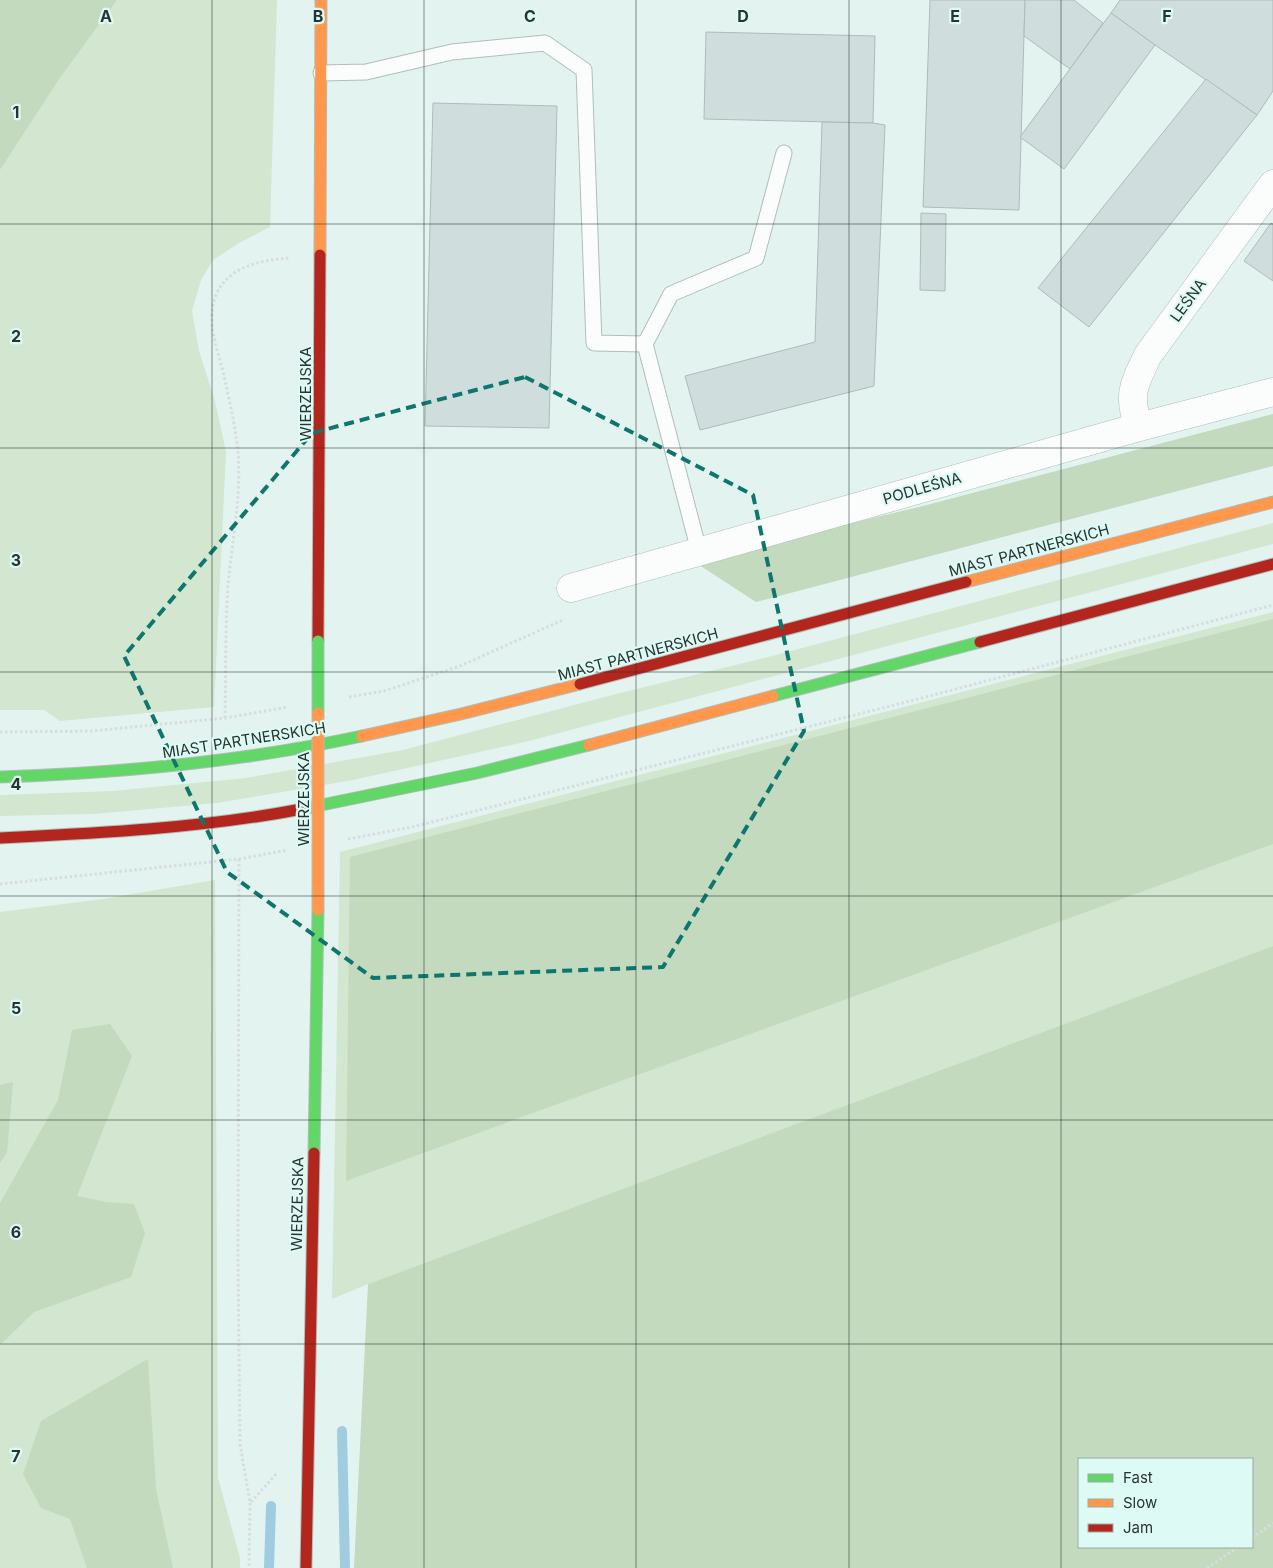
<svg xmlns="http://www.w3.org/2000/svg" width="1273" height="1568" font-family="Inter,sans-serif">
<rect width="100%" height="100%" fill="#e3f4f0"/>
<g fill="#d2e6d0">
<path d="M 117,0 L 277,0 L 270,227 L 239,243 L 213,260 L 201,280 L 192,311 L 199,351 L 215,401 L 226,452 L 214,707 L 60,721 L 44,710 L 0,710 L 0,170 L 60,78 Z"/>
<path d="M 1273,523 L 1273,544 L 529,741 L 353,780 L 217,803 L 94,814 L 0,816 L 0,795 L 113,791 L 246,778 L 403,750 L 616,694 L 776,655 Z"/>
<path d="M 1273,612 L 1273,946 L 368,1284 L 332,1299 L 340,852 Z"/>
<path d="M 215,880 L 218,1478 L 240,1558 L 240,1568 L 0,1568 L 0,912 L 103,899 Z"/>
</g>
<g fill="#c3dabe" fill-rule="evenodd">
<path d="M 0,0 L 117,0 L 60,78 L 0,170 Z"/>
<path d="M 1273,414 L 1273,466 L 756,602 L 693,561 L 923,506 Z"/>
<path d="M 1273,619 L 1273,844 L 346,1181 L 350,857 Z"/>
<path d="M 1273,946 L 1273,1568 L 354,1568 L 368,1284 ZM 1079,1459 L 1252,1459 L 1252,1547 L 1079,1547 Z"/>
<path d="M 110,1024 L 132,1056 L 77,1196 L 106,1202 L 134,1204 L 145,1233 L 131,1277 L 34,1312 L 0,1345 L 0,1203 L 58,1100 L 72,1030 Z"/>
<path d="M 13,1082 L 7,1152 L 0,1163 L 0,1085 Z"/>
<path d="M 148,1359 L 156,1489 L 173,1568 L 87,1568 L 70,1519 L 41,1508 L 23,1474 L 41,1421 Z"/>
</g>
<g fill="none" stroke-linecap="round" stroke-linejoin="round">
<g stroke="#9fcddf" stroke-width="10">
<path d="M 342,1431 L 345,1568"/>
<path d="M 269,1568 L 271,1506"/>
</g>
</g>
<g fill="#cfdddc" stroke="#aebbba">
<path d="M 930,0 L 1025,0 L 1019,210 L 923,207 Z"/>
<path d="M 1025,0 L 1074,0 L 1103,23 L 1070,69 L 1024,36 Z"/>
<path d="M 1120,0 L 1273,0 L 1273,91 L 1257,115 L 1155,45 L 1111,13 Z"/>
<path d="M 1111,13 L 1155,45 L 1064,169 L 1020,137 Z"/>
<path d="M 706,32 L 875,36 L 873,123 L 704,119 Z"/>
<path d="M 1206,79 L 1257,115 L 1089,327 L 1038,288 Z"/>
<path d="M 433,103 L 557,106 L 549,428 L 425,426 Z"/>
<path d="M 822,122 L 873,123 L 885,125 L 874,386 L 700,430 L 685,376 L 815,342 Z"/>
<path d="M 921,213 L 946,214 L 945,291 L 920,290 Z"/>
<path d="M 1271,223 L 1273,224 L 1273,281 L 1244,261 Z"/>
</g>
<g fill="none" stroke-linecap="round" stroke-linejoin="round">
<g stroke="#b0bebb" stroke-width="17">
<g id="lane">
<path d="M 321,73 L 366,72 L 452,52 L 545,43 L 584,70 L 594,343 L 645,344 L 671,294 L 756,258 L 784,153"/>
<path d="M 645,344 L 699,551"/>
</g>
</g>
<g stroke="#b0bebb" stroke-width="29">
<g id="street">
<path d="M 1139,427 C 1127,395 1134,384 1148,355 L 1273,184"/>
<path d="M 571,588 L 1139,427 L 1273,392"/>
</g>
</g>
<g stroke="#b0bebb" stroke-width="13">
<g id="fast">
<path d="M 773,696 L 980,642"/>
<path d="M 0,777 C 123,773 241,762 362,736"/>
<path d="M 302,809 L 477,773 L 589,745"/>
<path d="M 314,1153 L 318,910"/>
</g>
</g>
<g stroke="#b0bebb" stroke-width="13">
<g id="slow">
<path d="M 320,255 L 321,0"/>
<path d="M 966,582 L 1273,502"/>
<path d="M 362,736 L 461,714 L 580,684"/>
<path d="M 589,745 L 773,696"/>
</g>
</g>
<g stroke="#b0bebb" stroke-width="13">
<g id="jam">
<path d="M 318,641 L 320,255"/>
<path d="M 980,642 L 1273,564"/>
<path d="M 580,684 L 966,582"/>
<path d="M 0,838 C 101,833 202,828 302,809"/>
<path d="M 306,1568 L 314,1153"/>
</g>
</g>
<g stroke="#d8dddc" stroke-width="3" stroke-dasharray="2.5 2.5" stroke-linecap="butt">
<path d="M 349,697 L 384,691 L 460,666 L 565,619"/>
<path d="M 225,718 C 226,674 225,630 228,586 C 232,539 243,490 237,443 C 234,421 229,398 224,376 C 218,349 205,322 216,295 C 228,266 262,260 290,258"/>
<path d="M 0,732 L 91,731 L 225,718 L 288,707"/>
<path d="M 348,839 L 412,827 L 922,698 L 1273,605"/>
<path d="M 239,859 L 238,1260 L 240,1444 L 250,1502 L 249,1568"/>
<path d="M 0,884 L 239,859 L 288,850"/>
<path d="M 251,1502 L 277,1473"/>
<path d="M 1252,1538 L 1273,1523"/>
<path d="M 1207,1568 L 1238,1547"/>
</g>
<use href="#lane" stroke="#fbfdfd" stroke-width="15"/>
<use href="#street" stroke="#fbfdfd" stroke-width="28"/>
<use href="#fast" stroke="#63d668" stroke-width="11"/>
<use href="#slow" stroke="#ff974d" stroke-width="11"/>
<use href="#jam" stroke="#b3261e" stroke-width="11"/>
<g stroke="#b0bebb" stroke-width="13" stroke-linecap="butt">
<path id="fast-bridge" d="M 318,641 L 318,713"/>
</g>
<g stroke="#b0bebb" stroke-width="13" stroke-linecap="butt">
<path id="slow-bridge" d="M 318,713 L 318,910"/>
</g>
<use href="#fast-bridge" stroke="#63d668" stroke-width="11"/>
<use href="#slow-bridge" stroke="#ff974d" stroke-width="11"/>
</g>
<path fill="none" stroke="#0f766e" stroke-width="4" stroke-dasharray="10 6" stroke-linejoin="round" d="M 525,377 L 753,495 L 804,731 L 663,967 L 373,978 L 227,872 L 124,656 L 312,433 Z"/>
<path fill="none" stroke="#293432" stroke-width="1" stroke-opacity="0.55" d="M 212,0 L 212,1568M 424,0 L 424,1568M 636,0 L 636,1568M 849,0 L 849,1568M 1061,0 L 1061,1568M 0,224 L 1273,224M 0,448 L 1273,448M 0,672 L 1273,672M 0,896 L 1273,896M 0,1120 L 1273,1120M 0,1344 L 1273,1344"/>
<g text-anchor="middle" dominant-baseline="central" stroke-width="4.5" stroke-linejoin="round" paint-order="stroke">
<g font-size="15" fill="#293432" stroke="#ddfaf4">
<text transform="translate(1188 300) rotate(-54)">LEŚNA</text>
<text transform="translate(305 394) rotate(-90)">WIERZEJSKA</text>
<text transform="translate(922 488) rotate(-16)">PODLEŚNA</text>
<text transform="translate(1029 550) rotate(-15)">MIAST PARTNERSKICH</text>
<text transform="translate(638 654) rotate(-15)">MIAST PARTNERSKICH</text>
<text transform="translate(244 740) rotate(-9)">MIAST PARTNERSKICH</text>
<text transform="translate(303 799) rotate(-90)">WIERZEJSKA</text>
<text transform="translate(297 1204) rotate(-89)">WIERZEJSKA</text>
</g>
</g>
<g font-size="16" text-anchor="middle" font-weight="bold" fill="#293432" stroke="#ddfaf4" stroke-width="4.5" stroke-linejoin="round" paint-order="stroke">
<text x="106" y="22">A</text>
<text x="318" y="22">B</text>
<text x="530" y="22">C</text>
<text x="743" y="22">D</text>
<text x="955" y="22">E</text>
<text x="1167" y="22">F</text>
<text x="16" y="118">1</text>
<text x="16" y="342">2</text>
<text x="16" y="566">3</text>
<text x="16" y="790">4</text>
<text x="16" y="1014">5</text>
<text x="16" y="1238">6</text>
<text x="16" y="1462">7</text>
</g>
<rect x="1078" y="1458" width="175" height="90" fill="#ddfaf4" stroke="#95aba6"/>
<rect x="1088" y="1474" width="25" height="8" fill="#63d668" stroke="#95aba6"/>
<text x="1123" y="1483" font-size="15" fill="#293432">Fast</text>
<rect x="1088" y="1499" width="25" height="8" fill="#ff974d" stroke="#95aba6"/>
<text x="1123" y="1508" font-size="15" fill="#293432">Slow</text>
<rect x="1088" y="1524" width="25" height="8" fill="#b3261e" stroke="#95aba6"/>
<text x="1123" y="1533" font-size="15" fill="#293432">Jam</text>
</svg>
